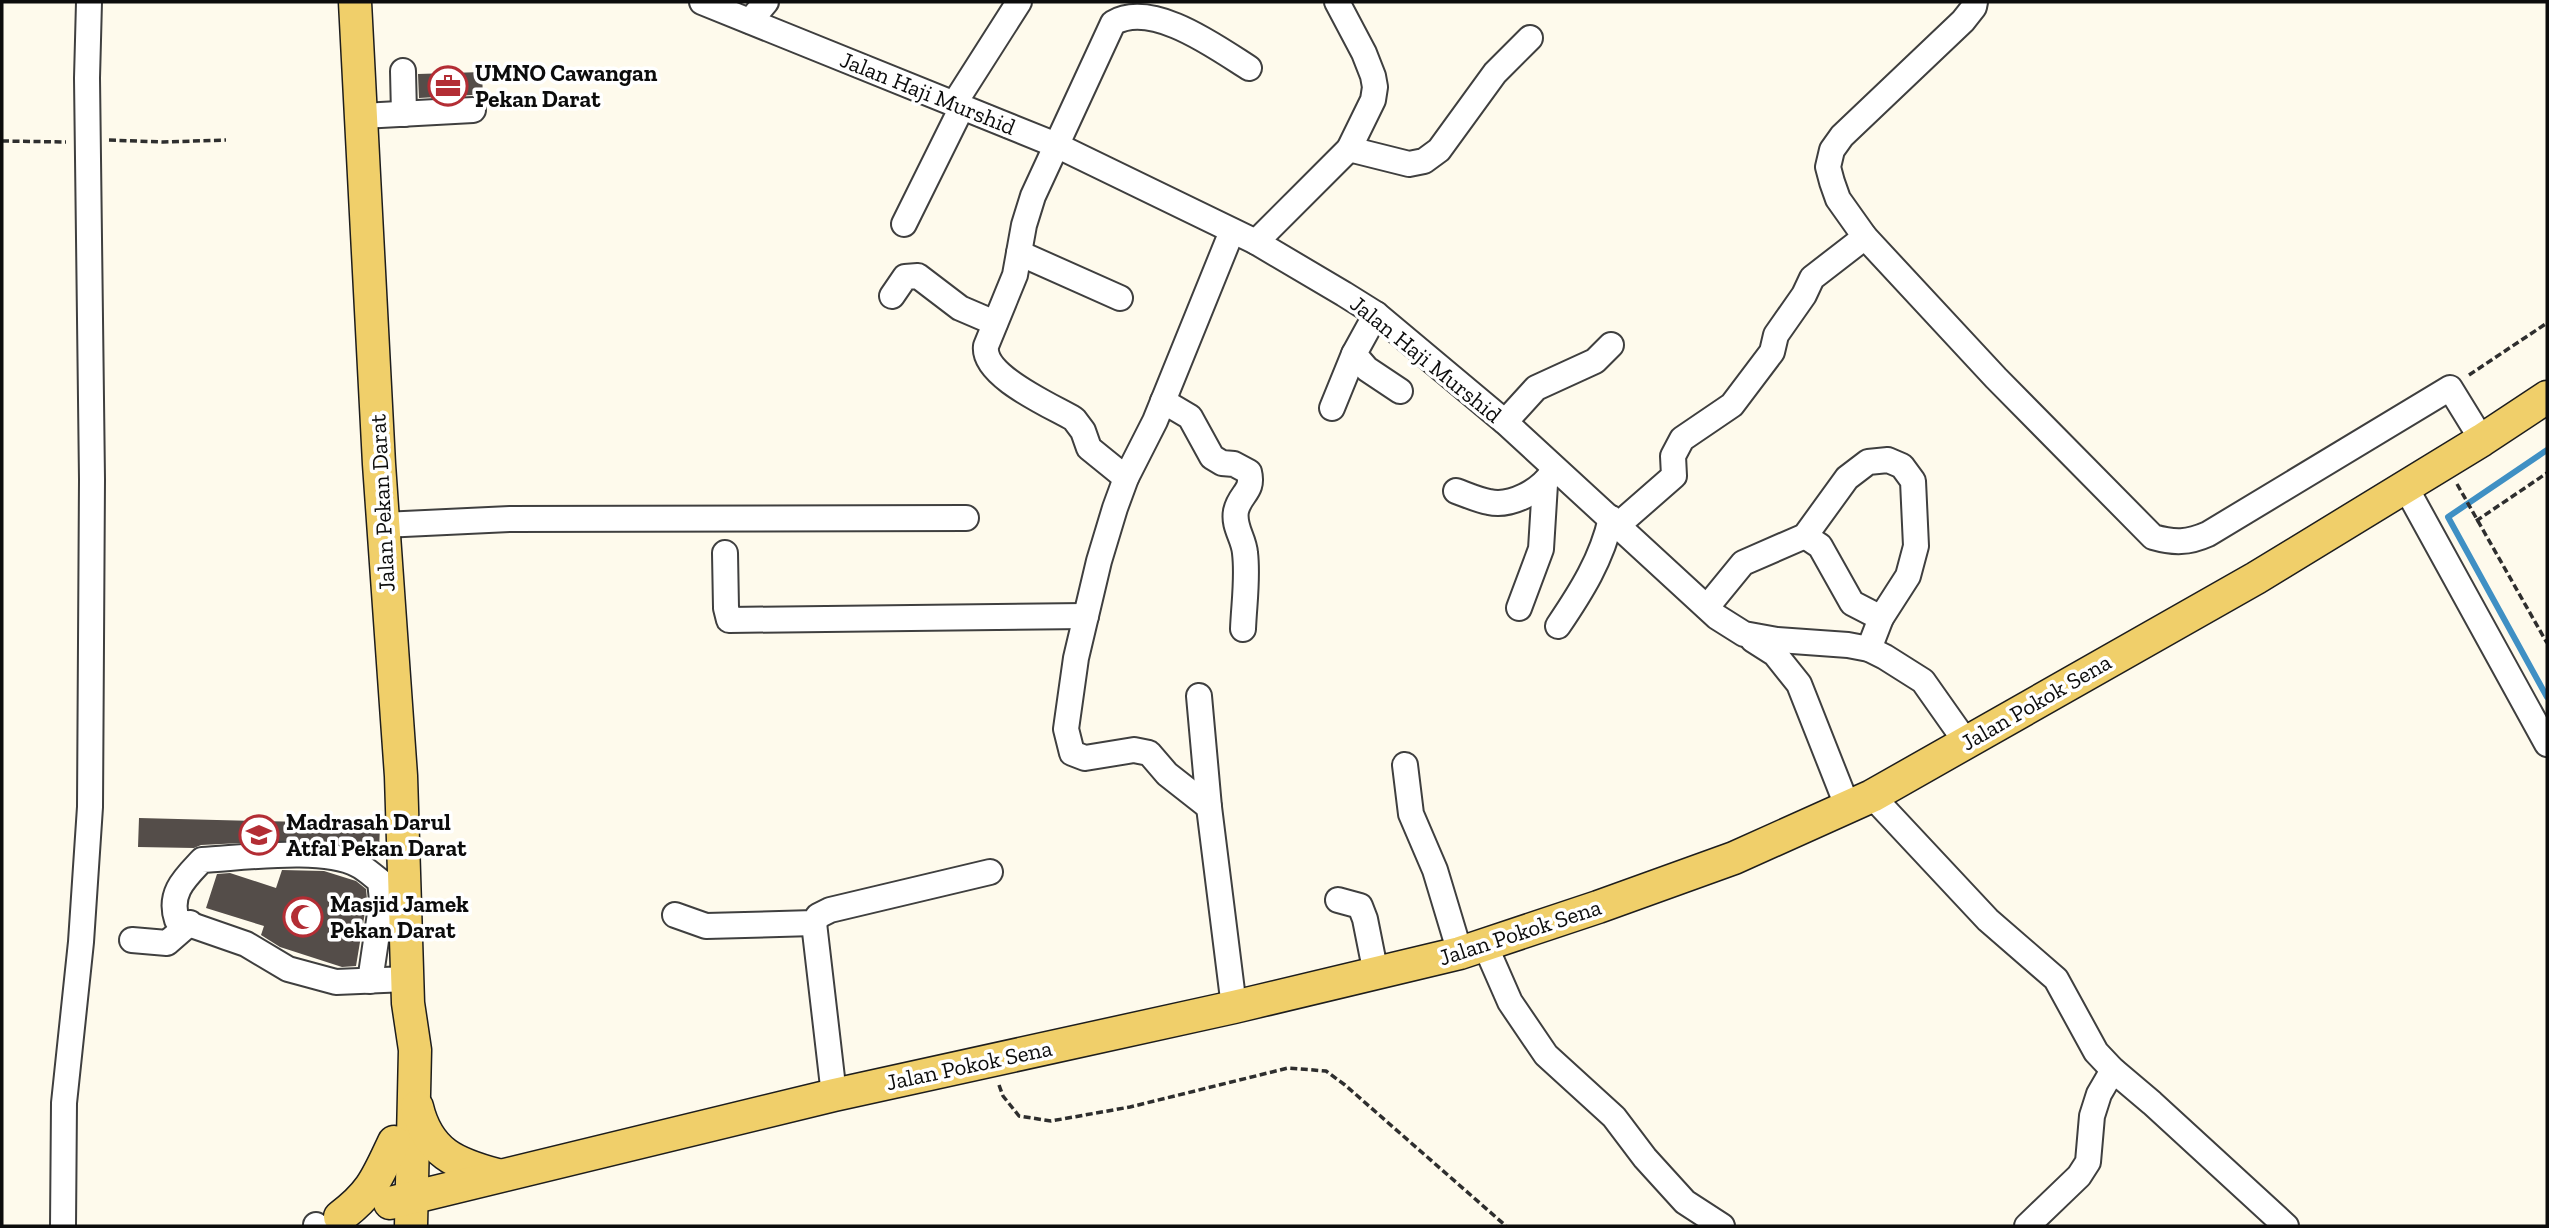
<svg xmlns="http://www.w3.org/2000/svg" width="2549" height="1228" font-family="'Zilla Slab',serif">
<rect width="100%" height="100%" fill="#fefaec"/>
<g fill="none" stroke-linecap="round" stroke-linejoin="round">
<path stroke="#3f90c4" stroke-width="6" d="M 2547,450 L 2448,517 L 2547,697"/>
</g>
<g fill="#544d49">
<path d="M 482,72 L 483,98 L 472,95 L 419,98 L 418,74 Z"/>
<path d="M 139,818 L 380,824 L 379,853 L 367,853 L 346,845 L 304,840 L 201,845 L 194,848 L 138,847 Z"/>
<path d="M 282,870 L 324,871 L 356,881 L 366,889 L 367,900 L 356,966 L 342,967 L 280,947 L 261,935 L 264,926 L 206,908 L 217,874 L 230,873 L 276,888 Z"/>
</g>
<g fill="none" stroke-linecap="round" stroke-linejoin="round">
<g stroke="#3f3f3f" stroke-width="28">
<g id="minor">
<path d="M 702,2 L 1056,145 L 1256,242 L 1344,294 L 1376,314 L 1505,422 L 1717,617 L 1744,634 L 1777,640 L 1848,645 L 1869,649 L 1885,657 L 1923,681 L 1966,742"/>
<path d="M 1975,2 L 1974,7 L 1963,21 L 1842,136 L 1832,150 L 1828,167 L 1832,182 L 1838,199 L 1865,237 L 1996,378 L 2153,537 C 2174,543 2188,543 2208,534 L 2450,388 L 2482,440"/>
<path d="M 750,21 L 766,2"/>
<path d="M 403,71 L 404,114"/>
<path d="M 954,104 L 1019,2"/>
<path d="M 362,116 L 473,110"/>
<path d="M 1349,149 L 1409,164 L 1424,161 L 1439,150 L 1495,73 L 1530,38"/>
<path d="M 904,224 L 962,107"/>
<path d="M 1256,242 L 1349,149 L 1373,100 L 1375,87 L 1373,76 L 1364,53 L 1337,2"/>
<path d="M 1019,253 L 1120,298"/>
<path d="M 892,296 L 905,277 L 918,276 L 960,308 L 995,323"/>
<path d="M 1376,314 L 1354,354 L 1367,369 L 1400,391"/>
<path d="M 1163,401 L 1190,417 L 1212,457 L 1222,463 L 1234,464 L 1249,472 C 1254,492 1240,493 1236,511 C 1233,527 1244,538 1245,553 C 1248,578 1244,604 1243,629"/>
<path d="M 1332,408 L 1354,354"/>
<path d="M 1505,422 L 1536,388 L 1595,361 L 1611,345"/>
<path d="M 1126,478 L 1089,448 L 1083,431 L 1074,419 C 1050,405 982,376 986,346 L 1015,275 L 1024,225 L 1033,196 L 1113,23 C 1152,0 1216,47 1249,68"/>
<path d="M 2405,486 L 2547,744"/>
<path d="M 1456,491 C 1467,495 1478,500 1489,502 C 1511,507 1540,491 1552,473"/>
<path d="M 383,525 L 510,519 L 966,518"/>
<path d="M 1618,525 L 1674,476 L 1673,456 L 1682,439 L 1732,405 L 1772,352 L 1776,335 L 1804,295 L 1812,278 L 1865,237"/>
<path d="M 1805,536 L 1820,546 L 1852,603 L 1881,618"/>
<path d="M 725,553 L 726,608 L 729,620 L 1086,616"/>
<path d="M 1707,607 L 1743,563 L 1805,536 L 1847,478 L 1868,462 L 1888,460 L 1902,466 L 1913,481 L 1916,546 L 1908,576 L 1881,618 L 1869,649"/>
<path d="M 1519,608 L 1541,549 L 1545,484"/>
<path d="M 1558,626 C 1581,592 1602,559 1611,518"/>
<path d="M 1753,640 L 1775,654 L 1799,684 L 1848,808"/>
<path d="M 1199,696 L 1209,807 L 1234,1007"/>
<path d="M 1405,765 L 1411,814 L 1435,870 L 1460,953"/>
<path d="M 1872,796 L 1988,920 L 2056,979 L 2096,1052 L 2113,1070 L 2152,1103 L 2286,1226"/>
<path d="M 1209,807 L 1167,774 L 1149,753 L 1134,750 L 1085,758 L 1072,753 L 1066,729 L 1076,658 L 1099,561 L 1115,508 L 1126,478 L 1155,421 L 1232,231"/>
<path d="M 382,900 L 380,881 C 373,876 366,869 358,865 C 324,846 242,858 202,860 C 185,878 168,893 177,920 L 246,944 L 288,969 L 336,982 L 407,979"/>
<path d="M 1338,900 L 1360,906 L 1365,919 L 1376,974"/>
<path d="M 675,915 L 706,926 L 814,923 L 818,916 L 830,910 L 990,872"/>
<path d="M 814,923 L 834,1095"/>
<path d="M 132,940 L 167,943 L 190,923"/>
<path d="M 1485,945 L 1510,1002 L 1546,1055 L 1614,1117 L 1645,1158 L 1685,1202 L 1722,1226"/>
<path d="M 370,981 L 382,900 L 398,898"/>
<path d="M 316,1225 L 317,1226"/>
<path d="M 63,1226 L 64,1103 L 81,942 L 90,807 L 92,479 L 87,78 L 89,2"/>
<path d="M 2027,1226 L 2079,1176 L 2088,1162 L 2092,1116 L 2099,1094 L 2113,1070"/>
</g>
</g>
<g stroke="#1d1d1d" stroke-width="35">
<g id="major">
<path d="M 355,2 L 379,464 L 401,776 L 408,1003 L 415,1050 L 411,1226"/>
<path d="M 417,1107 C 428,1153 456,1164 497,1175"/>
<path d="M 390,1203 L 834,1095 L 1234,1007 L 1460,953 L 1598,907 L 1734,858 L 1872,796 L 2256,578 L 2482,440 L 2547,397"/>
<path d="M 340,1217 C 372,1193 377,1178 394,1142"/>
</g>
</g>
<g stroke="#2e2e2e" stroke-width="3.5" stroke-dasharray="7 3.5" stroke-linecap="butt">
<path d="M 109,140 L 163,142 L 226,140"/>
<path d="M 2,141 L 66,142"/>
<path d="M 2469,375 L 2547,323"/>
<path d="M 2457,484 L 2547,643"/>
<path d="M 2476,521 L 2547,473"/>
<path d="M 999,1085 L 1003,1096 L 1019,1116 L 1051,1121 L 1130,1107 L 1288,1068 L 1326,1071 L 1345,1085 L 1506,1226"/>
</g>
<use href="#minor" stroke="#fff" stroke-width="24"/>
<use href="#major" stroke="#f0cf6a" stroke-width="32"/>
</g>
<defs>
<g id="office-ring" transform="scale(2.0125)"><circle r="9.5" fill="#fff" stroke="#b32d34" stroke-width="1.5"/><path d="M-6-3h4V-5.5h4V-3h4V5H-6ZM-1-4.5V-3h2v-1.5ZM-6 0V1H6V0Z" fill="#b32d34"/></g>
<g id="school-ring" transform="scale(2.0125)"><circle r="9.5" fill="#fff" stroke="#b32d34" stroke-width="1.5"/><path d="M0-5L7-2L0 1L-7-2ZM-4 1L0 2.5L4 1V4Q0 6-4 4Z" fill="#b32d34"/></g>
<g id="mosque-ring" transform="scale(2.0125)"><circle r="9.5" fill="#fff" stroke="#b32d34" stroke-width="1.5"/><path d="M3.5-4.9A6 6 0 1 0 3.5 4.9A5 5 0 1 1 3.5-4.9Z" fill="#b32d34"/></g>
</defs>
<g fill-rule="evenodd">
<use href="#office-ring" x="448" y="86"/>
<use href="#school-ring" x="259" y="835"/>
<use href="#mosque-ring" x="303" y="917"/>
</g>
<g text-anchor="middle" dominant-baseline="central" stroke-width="7" stroke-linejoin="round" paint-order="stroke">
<g font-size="23" font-weight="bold" fill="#0c0c0c" stroke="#fff" text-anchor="start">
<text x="475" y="73">UMNO Cawangan<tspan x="475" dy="26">Pekan Darat</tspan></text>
<text x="286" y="822">Madrasah Darul<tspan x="286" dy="26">Atfal Pekan Darat</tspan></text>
<text x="330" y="904">Masjid Jamek<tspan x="330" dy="26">Pekan Darat</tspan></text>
</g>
<g font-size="23" fill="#0c0c0c" stroke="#fff">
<text transform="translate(928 93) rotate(22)">Jalan Haji Murshid</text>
<text transform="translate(1426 359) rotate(39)">Jalan Haji Murshid</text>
<text transform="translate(382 503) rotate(-93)">Jalan Pekan Darat</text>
<text transform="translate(2036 702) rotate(-30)">Jalan Pokok Sena</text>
<text transform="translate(1520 932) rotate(-18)">Jalan Pokok Sena</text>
<text transform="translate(969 1065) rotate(-12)">Jalan Pokok Sena</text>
</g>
</g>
<rect width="2549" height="1228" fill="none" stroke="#0c0c0c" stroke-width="7"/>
</svg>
